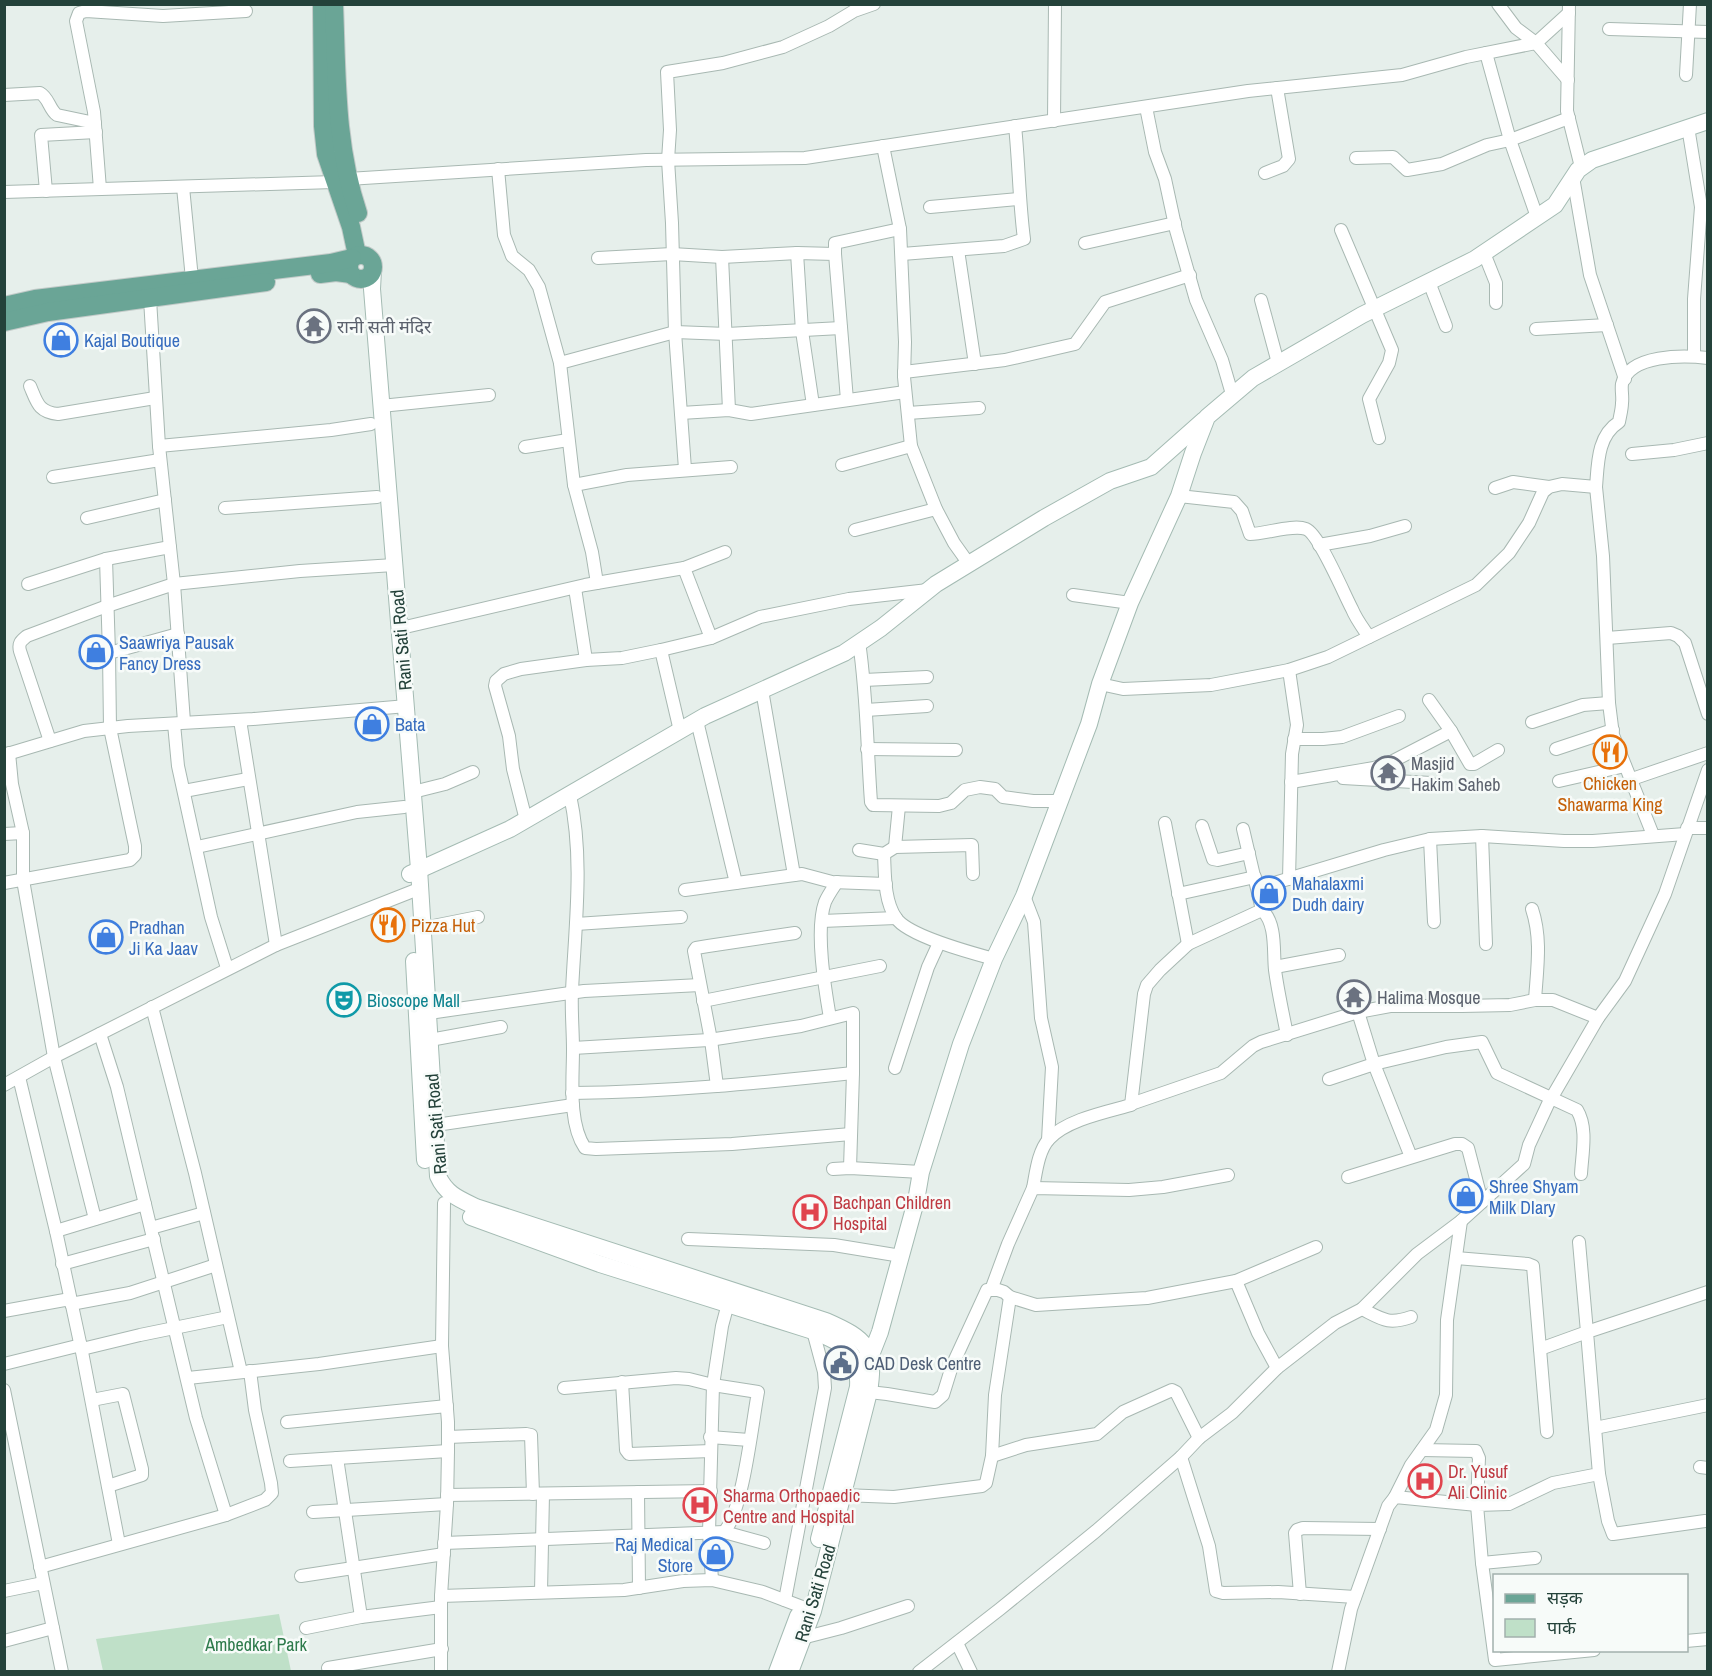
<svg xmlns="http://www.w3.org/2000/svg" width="1712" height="1676" font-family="'Archivo Narrow','Noto Sans Devanagari',sans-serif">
<rect width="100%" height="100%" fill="#e6efeb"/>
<path fill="#bfe0c8" d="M 279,1614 L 291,1671 L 103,1671 L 96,1639 Z"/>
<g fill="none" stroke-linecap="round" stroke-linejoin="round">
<g stroke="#a8b8b2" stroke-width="14">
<g id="street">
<path d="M 1498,4 L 1516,28 L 1536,43 L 1568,80"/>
<path d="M 1569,4 L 1567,111 L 1581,167"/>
<path d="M 1609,29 L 1708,32"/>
<path d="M 1486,53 L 1510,140 L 1537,217"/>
<path d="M 1686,75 L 1690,4"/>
<path d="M 4,95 L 40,93 C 49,98 49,109 57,115 L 95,123"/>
<path d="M 1146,107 L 1155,152 L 1165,179 L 1176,230 L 1196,300 L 1222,360 L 1232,394"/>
<path d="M 1054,121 L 1055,4"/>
<path d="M 1688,127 L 1701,207 L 1694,299 L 1694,356"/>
<path d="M 883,146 L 900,229 L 905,342 L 904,377 L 911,446 L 936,509 L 954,543 L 969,564"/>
<path d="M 1356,158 L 1393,157 L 1407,170 L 1442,164 L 1487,145 L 1510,140 L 1569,118"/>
<path d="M 498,169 L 504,235 L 512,256 L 529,270 L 539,287 L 560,363 L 574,485 L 592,552 L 597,583"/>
<path d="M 1265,173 L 1283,166 L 1289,159 L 1277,88"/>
<path d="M 1573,177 L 1590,275 L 1625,379"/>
<path d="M 183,187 L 192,279"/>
<path d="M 100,189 L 94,112 L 76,21 L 79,13 L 86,11 L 163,16 L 246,11"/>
<path d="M 46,191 L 41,135 L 96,132"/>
<path d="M 4,192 L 334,182 L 348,179 L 646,160 L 805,158 L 1248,91 L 1402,75 L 1466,57 L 1536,43 L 1569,13"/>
<path d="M 930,207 L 1019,199"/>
<path d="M 1341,230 L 1392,350 L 1389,363 L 1369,399 L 1379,438"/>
<path d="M 1085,243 L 1175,223"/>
<path d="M 958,250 L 975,364"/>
<path d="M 797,253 L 802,331 L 813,405"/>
<path d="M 1484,253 L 1496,283 L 1496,303"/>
<path d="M 902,254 L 1004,246 L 1024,239 C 1019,201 1019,164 1015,126"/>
<path d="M 722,257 L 729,410"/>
<path d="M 835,257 L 835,243 L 900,229"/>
<path d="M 598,258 L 672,254 L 722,257 L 797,253 L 835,254 L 847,400"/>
<path d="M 1429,282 L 1446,326"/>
<path d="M 150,299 L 159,446 L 174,584 L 184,722"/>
<path d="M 1261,300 L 1278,363"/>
<path d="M 1536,329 L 1607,325"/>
<path d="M 560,363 L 675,332 L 727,334 L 841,328"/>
<path d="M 904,372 L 1005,360 L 1075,344 L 1105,302 L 1190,275"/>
<path d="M 30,386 C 37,402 38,412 58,414 L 155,398"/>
<path d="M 381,406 L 489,395"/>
<path d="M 681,413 L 729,410 L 751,414 L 905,392"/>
<path d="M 908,413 L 979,408"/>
<path d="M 159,446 L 331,430 L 371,424"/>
<path d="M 525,447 L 568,440"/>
<path d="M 1632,454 L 1674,450 L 1708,443"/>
<path d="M 842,465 L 911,446"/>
<path d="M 685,469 L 675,332 L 672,223 L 668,160 L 670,130 L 667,72 L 723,63 L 783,47 L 829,26 L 854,11 L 874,4"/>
<path d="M 53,477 L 160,460"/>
<path d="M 574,485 L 627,475 L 731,467"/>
<path d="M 1596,487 L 1603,556 L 1609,703 L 1613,735 L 1653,835"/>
<path d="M 1495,488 L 1513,482 L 1549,487"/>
<path d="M 1179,496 L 1234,502 L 1242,511 L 1250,534 C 1265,534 1293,524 1306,529 C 1319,534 1344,594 1352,609 C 1356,619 1363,628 1369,637"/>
<path d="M 225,508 L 377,497"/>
<path d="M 87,518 L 165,500"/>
<path d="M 855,530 L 936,509"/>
<path d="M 1319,545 L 1370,536 L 1405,526"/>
<path d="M 106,559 L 109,653"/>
<path d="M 684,568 L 711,638"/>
<path d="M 28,584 L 106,559 L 170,547"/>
<path d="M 575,588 L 586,660"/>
<path d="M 1073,595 L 1130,603"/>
<path d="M 401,628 L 585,585 L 684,568 L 725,552"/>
<path d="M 1607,638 L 1671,633 L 1678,636 L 1685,643 L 1708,714"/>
<path d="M 859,642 C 867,695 867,748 871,802 L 873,805 L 939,806 L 951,803 L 965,790 L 980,787 L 995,789 L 1003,797 L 1033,801 L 1059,801"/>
<path d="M 661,650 L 680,731"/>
<path d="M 864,680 L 927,677"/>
<path d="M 1100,684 L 1123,689 L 1211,685 L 1289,670 L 1328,657 L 1476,585 L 1509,553 L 1529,523 L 1543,492 L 1549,487 L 1562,484 L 1596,487 C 1598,464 1597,436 1619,422 C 1620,416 1622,409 1622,403 C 1623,397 1621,390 1622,384 C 1629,354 1684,355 1708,358"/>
<path d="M 762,690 L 794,875"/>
<path d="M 1429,700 L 1451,731 L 1470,764 L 1474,764 L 1498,750"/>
<path d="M 866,710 L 927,706"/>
<path d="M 240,720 L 276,945"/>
<path d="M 697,721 L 736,883"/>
<path d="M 1532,722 L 1583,705 L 1609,703"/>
<path d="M 174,724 L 178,766 L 211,917 L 227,968"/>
<path d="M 1294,739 L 1323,739 L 1342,737 L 1399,716"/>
<path d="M 50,741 L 20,651 C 18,643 21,641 27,636 L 107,606 L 174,584 L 300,571 L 394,565"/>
<path d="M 867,749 L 956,750"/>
<path d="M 1556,749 L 1613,730"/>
<path d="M 9,753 L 12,784 L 23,833 L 23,880 L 54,1057 L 95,1219"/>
<path d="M 4,755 L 84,731 L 128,726 L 253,719 L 407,706"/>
<path d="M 1343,778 L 1431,783"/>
<path d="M 1632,779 L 1708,753"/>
<path d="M 1559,781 L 1625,766"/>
<path d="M 1291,782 L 1374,768 L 1393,761 L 1451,731"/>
<path d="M 184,791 L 248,779"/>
<path d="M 413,792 L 445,784 L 473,772"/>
<path d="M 570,795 C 584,859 575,926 572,991 C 571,1010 573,1030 573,1050 C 573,1079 568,1123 585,1148 L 596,1149 L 732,1144 L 851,1134"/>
<path d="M 526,820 L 513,769 L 509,736 L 495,686 L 496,681 L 504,674 L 521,669 L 586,660 L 622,658 L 661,650 L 711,638 L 760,617 L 849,599 L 928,590"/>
<path d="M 1165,823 L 1188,944"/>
<path d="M 1202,826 L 1213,859 L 1218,860 L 1249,853"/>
<path d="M 1687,828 L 1708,828"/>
<path d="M 1243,829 L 1262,910 C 1277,924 1273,952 1275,970 C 1278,992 1283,1014 1287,1035"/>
<path d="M 4,834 L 23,833"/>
<path d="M 1482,836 L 1486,944"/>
<path d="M 1430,839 L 1434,922"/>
<path d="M 197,847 L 357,812 L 404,807"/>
<path d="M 895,847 L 899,806"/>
<path d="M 859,850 L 884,854 L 895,847 L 972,845 L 973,874"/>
<path d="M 884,854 C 885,874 884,901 896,918 C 908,936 972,953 994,959"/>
<path d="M 1289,879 L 1292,754 L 1297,725 L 1289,670"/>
<path d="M 4,883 L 130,860 L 135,855 L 135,846 L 110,728 L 109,653 L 178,634"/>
<path d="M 1258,888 L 1384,850 L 1430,839 L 1482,836 L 1564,841 L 1593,841 L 1685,834"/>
<path d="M 685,890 L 802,874 L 832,882 L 886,884"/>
<path d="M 1178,894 L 1255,877"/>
<path d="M 1024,896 L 1034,922 L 1041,1018 L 1052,1067 L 1048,1140"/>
<path d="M 1532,909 C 1542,939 1537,969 1535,1000"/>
<path d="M 822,921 L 896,918"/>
<path d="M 576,924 L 681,917"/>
<path d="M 423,928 L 478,917"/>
<path d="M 1275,967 L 1339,955"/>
<path d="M 703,1001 L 880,966"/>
<path d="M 152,1007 L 195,1173 L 241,1372"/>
<path d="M 1358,1012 L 1374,1064 L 1411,1157"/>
<path d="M 429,1013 L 584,991 L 700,985"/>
<path d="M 830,1018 C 825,989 815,930 825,902 C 828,895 833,888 837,882"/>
<path d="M 100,1034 L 117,1087 L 196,1418 L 226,1515"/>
<path d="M 430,1040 L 501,1027"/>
<path d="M 573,1048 L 709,1040 L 801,1026 L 853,1013 L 853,1073 L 850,1168"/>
<path d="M 895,1068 L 928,967 L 939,943"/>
<path d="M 19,1077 L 56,1231"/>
<path d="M 1329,1079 L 1374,1064 L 1446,1047 L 1482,1042 L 1497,1073 L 1577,1110 C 1588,1128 1582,1154 1581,1174"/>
<path d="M 4,1085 L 54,1057 L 276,945 L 421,888"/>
<path d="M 717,1086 L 711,1040 L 694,951 L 696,948 L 708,946 L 795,933"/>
<path d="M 572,1093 C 666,1092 760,1083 853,1073"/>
<path d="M 1131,1104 L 1221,1073 L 1253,1046 L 1261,1042 L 1358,1012 L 1390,1006 L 1462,1006 L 1510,1005 L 1535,1000 L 1553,1000 L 1598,1018"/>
<path d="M 429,1126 L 573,1105"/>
<path d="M 833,1169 L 850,1168 L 921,1172"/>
<path d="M 1348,1177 L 1455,1144 L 1462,1144 L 1468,1148 L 1482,1202"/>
<path d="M 1033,1188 C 1036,1173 1038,1151 1049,1139 C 1066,1120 1106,1112 1131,1105 L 1144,994 L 1147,985 L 1160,970 L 1188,944 L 1262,910"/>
<path d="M 151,1228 L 204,1213"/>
<path d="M 688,1239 L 834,1245 L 901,1256"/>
<path d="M 1456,1258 L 1528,1264 L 1533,1266 L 1547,1432"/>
<path d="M 62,1264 L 154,1239"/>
<path d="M 1236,1281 L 1258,1333 L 1277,1368"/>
<path d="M 991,1290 L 1008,1244 L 1033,1188 L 1129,1190 L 1163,1187 L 1228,1175"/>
<path d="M 1708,1292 L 1587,1332 L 1595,1428 L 1708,1405"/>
<path d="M 71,1304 L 130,1293 L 216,1265"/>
<path d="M 1362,1309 C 1382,1319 1388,1325 1411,1317"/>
<path d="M 4,1311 L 70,1299"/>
<path d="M 82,1349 L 140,1335 L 228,1317"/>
<path d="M 1540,1349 L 1587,1332 L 1579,1242"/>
<path d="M 4,1364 L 81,1345"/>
<path d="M 188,1378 L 319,1364 L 442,1346"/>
<path d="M 622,1382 L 626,1450 L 629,1454 L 711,1451"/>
<path d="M 564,1388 L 676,1378 L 689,1379 L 713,1385 L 758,1392 C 752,1424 743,1511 724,1532"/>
<path d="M 4,1390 L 62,1672"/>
<path d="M 869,1392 L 887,1394 L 935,1402 L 943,1395 L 952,1366 L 987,1290 L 998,1290 L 1004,1292 L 1010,1297 L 1036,1305 L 1147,1298 L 1236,1281 L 1316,1247"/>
<path d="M 92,1400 L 123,1394 L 142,1469 L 142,1475 L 108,1486"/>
<path d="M 287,1422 L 447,1406"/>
<path d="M 448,1437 L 526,1434 L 531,1435 L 533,1494"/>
<path d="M 710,1437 L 749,1440"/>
<path d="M 992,1456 L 1026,1445 L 1097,1434 L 1123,1412 L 1172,1390 L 1176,1392 L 1199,1438"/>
<path d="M 1181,1457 L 1209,1546 L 1216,1591 L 1223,1593 L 1278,1592 L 1355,1597"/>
<path d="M 337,1458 L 361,1617"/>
<path d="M 290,1461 L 448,1451"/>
<path d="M 1700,1467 L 1708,1468"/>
<path d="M 1599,1474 L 1608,1521 L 1613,1534 L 1705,1521"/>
<path d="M 638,1492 L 639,1588"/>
<path d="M 447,1495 L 711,1491"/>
<path d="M 843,1495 L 894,1497 L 982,1486 L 986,1483 L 992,1456 L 995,1395 L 1010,1297"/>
<path d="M 1395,1497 L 1411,1465 L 1436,1430 L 1446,1395 L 1447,1320 L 1461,1221"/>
<path d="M 313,1512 L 447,1504"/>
<path d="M 444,1543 L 724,1532 L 764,1543"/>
<path d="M 119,1544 L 82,1352 L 56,1231 L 145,1204"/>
<path d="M 1482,1563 L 1535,1558"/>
<path d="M 40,1567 L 226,1515 L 265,1500 L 272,1493 L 271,1483 L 255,1410 L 250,1371"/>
<path d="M 301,1576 L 444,1554"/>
<path d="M 712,1580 L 709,1533 L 713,1385 L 722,1326 L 730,1296"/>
<path d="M 4,1591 L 43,1583"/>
<path d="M 541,1592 L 543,1494"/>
<path d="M 1300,1594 L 1295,1533 L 1297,1530 L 1303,1528 L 1380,1529"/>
<path d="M 441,1596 L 624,1590 L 683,1581 L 712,1580 L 763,1592 L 813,1611"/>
<path d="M 785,1600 L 825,1388 L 824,1372 L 813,1331"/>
<path d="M 306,1628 L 361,1617 L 441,1607"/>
<path d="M 802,1638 L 841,1628 L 908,1606"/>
<path d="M 4,1641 L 53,1628"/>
<path d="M 1686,1641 L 1708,1639"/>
<path d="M 957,1643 L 971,1672"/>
<path d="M 1594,1650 L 1495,1660 L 1482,1563 L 1477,1505 L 1509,1504 L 1553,1483 L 1599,1474 L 1595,1428"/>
<path d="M 328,1668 L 442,1649"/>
<path d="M 441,1672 L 441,1596 L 447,1504 L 448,1451 L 448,1422 L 442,1346 L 444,1203"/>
<path d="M 919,1672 L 1000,1609 L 1096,1531 L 1181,1457 L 1199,1438 L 1232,1413 L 1277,1368 L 1335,1323 L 1362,1309 L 1417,1254 L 1461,1221 L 1524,1164 L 1529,1145 L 1548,1104 L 1598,1018 L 1625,981 L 1665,894 L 1708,770"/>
<path d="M 1338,1672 L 1351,1609 L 1388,1506 L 1395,1497 L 1477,1505 L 1479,1458 L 1476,1451 L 1422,1450"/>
</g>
</g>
<g stroke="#a4bbb3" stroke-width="18">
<g id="secondary">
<path d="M 373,270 L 372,289 L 419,869 L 438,1176 C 446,1194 459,1199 476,1207 L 826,1321 C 867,1339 876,1348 869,1392 L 813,1611 L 790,1672"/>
<path d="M 410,874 L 510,829 L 705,716 L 844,653 L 881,628 L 936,584 L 1044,518 L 1110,481 L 1151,467 L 1204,420"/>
<path d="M 414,961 L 425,1160"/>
<path d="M 471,1217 L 600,1264 L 813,1331 C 844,1343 860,1351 858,1387 L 819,1539"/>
<path d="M 863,1360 L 871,1355 L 880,1332 L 916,1201 L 921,1172 L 961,1044 L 994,959 L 1024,896 L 1089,724 L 1100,684 L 1130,603 L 1179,496 L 1193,453 L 1207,417 L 1253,378 L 1362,315 L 1475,259 L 1555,205 L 1578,170 L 1592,160 L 1708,121"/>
<path d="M 777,1672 L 798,1616"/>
</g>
</g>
<g stroke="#c2cac8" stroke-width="20">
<g id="primary">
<path d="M 322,4 L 323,126 L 326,154 L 351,227 L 357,255"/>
<path d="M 334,4 C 337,77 335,144 358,213"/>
<circle cx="361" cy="267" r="12"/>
<path d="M 320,274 L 336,272 L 351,274"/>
<path d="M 4,306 L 35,299 L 331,263 L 352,258"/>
<path d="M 4,322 L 48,312 L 266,282"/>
</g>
</g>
<use href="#street" stroke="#fff" stroke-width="12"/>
<use href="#secondary" stroke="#fff" stroke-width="16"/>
<use href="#primary" stroke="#6aa596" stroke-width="18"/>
</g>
<defs>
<g id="temple-ring" transform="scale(1.725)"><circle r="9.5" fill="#f7fbf9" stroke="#6b7280" stroke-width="1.5"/><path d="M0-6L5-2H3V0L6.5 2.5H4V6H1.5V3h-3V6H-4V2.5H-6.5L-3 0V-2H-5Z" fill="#6b7280"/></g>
<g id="shop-ring" transform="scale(1.725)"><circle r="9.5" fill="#f7fbf9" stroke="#3f7fe0" stroke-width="1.5"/><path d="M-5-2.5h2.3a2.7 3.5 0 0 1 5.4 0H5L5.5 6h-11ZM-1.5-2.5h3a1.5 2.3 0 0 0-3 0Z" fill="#3f7fe0"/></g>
<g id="restaurant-ring" transform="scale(1.725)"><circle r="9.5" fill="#f7fbf9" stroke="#e8710a" stroke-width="1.5"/><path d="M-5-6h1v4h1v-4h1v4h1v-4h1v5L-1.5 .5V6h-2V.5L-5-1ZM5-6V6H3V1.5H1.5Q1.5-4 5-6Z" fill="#e8710a"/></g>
<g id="theatre-ring" transform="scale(1.725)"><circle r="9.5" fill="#f7fbf9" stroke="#0f9aa8" stroke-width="1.5"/><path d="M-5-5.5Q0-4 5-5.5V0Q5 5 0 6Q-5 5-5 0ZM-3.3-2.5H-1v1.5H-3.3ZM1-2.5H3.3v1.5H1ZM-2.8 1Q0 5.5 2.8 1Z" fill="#0f9aa8"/></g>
<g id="hospital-ring" transform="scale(1.725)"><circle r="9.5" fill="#f7fbf9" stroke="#e0444e" stroke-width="1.5"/><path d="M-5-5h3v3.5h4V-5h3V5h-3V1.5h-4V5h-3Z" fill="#e0444e"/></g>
<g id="civic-ring" transform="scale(1.725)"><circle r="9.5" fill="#f7fbf9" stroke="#5c6f8a" stroke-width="1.5"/><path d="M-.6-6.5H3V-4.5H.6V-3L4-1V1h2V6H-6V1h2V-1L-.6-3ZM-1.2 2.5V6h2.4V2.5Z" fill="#5c6f8a"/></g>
</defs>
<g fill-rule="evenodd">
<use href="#temple-ring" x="314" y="326"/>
<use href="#shop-ring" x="61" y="340"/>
<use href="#shop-ring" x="96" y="652"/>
<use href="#shop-ring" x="372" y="724"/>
<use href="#restaurant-ring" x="1610" y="752"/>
<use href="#temple-ring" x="1388" y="773"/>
<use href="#shop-ring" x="1269" y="893"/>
<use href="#restaurant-ring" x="388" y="925"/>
<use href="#shop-ring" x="106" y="937"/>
<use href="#temple-ring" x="1354" y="997"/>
<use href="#theatre-ring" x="344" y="1000"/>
<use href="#shop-ring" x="1466" y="1196"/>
<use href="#hospital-ring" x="810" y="1212"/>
<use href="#civic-ring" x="841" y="1363"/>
<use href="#hospital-ring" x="1425" y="1481"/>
<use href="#hospital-ring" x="700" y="1505"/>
<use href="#shop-ring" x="716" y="1554"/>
</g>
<g text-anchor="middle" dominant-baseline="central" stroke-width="5" stroke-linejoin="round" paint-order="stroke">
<g font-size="18" fill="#5b616d" stroke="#f7fbf9" text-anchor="start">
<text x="337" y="326">रानी सती मंदिर</text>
<text x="1411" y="763">Masjid<tspan x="1411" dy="21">Hakim Saheb</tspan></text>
<text x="1377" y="997">Halima Mosque</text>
</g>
<g font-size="18" fill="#366cbe" stroke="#f7fbf9" text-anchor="start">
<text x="84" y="340">Kajal Boutique</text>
<text x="119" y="642">Saawriya Pausak<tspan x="119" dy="21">Fancy Dress</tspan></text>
<text x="395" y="724">Bata</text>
<text x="1292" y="883">Mahalaxmi<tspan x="1292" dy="21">Dudh dairy</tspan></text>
<text x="129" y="927">Pradhan<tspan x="129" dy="21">Ji Ka Jaav</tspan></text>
<text x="1489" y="1186">Shree Shyam<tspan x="1489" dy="21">Milk DIary</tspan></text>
<text x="693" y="1544" text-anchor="end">Raj Medical<tspan x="693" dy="21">Store</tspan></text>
</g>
<g font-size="18" fill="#24423a" stroke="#f7fbf9">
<text transform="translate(401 640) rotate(-95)">Rani Sati Road</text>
<text transform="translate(436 1124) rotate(-95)">Rani Sati Road</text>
<text transform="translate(815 1593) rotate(-73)">Rani Sati Road</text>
</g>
<g font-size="18" fill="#c56008" stroke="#f7fbf9">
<text x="1610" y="783">Chicken<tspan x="1610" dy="21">Shawarma King</tspan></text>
<text x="411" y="925" text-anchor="start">Pizza Hut</text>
</g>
<g font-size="18" fill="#0d838f" stroke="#f7fbf9" text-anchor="start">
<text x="367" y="1000">Bioscope Mall</text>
</g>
<g font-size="18" fill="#be3a42" stroke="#f7fbf9" text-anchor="start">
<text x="833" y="1202">Bachpan Children<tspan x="833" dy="21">Hospital</tspan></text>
<text x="1448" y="1471">Dr. Yusuf<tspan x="1448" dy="21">Ali Clinic</tspan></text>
<text x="723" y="1495">Sharma Orthopaedic<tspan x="723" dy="21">Centre and Hospital</tspan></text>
</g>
<g font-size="18" fill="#4e5e75" stroke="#f7fbf9" text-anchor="start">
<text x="864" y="1363">CAD Desk Centre</text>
</g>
<g font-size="18" fill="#2d7a4b" stroke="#f7fbf9">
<text x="256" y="1644">Ambedkar Park</text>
</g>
</g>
<rect width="1712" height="1676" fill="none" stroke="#24423a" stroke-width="12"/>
<rect x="1493" y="1574" width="195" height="78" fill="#f7fbf9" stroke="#a3b1ad" stroke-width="1.5"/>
<rect x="1505" y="1594" width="30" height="9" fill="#6aa596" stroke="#a3b1ad" stroke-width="1.5"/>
<text x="1547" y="1604" font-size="18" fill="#24423a">सड़क</text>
<rect x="1505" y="1619" width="30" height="18" fill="#bfe0c8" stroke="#a3b1ad" stroke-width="1.5"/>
<text x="1547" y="1634" font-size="18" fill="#24423a">पार्क</text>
</svg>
